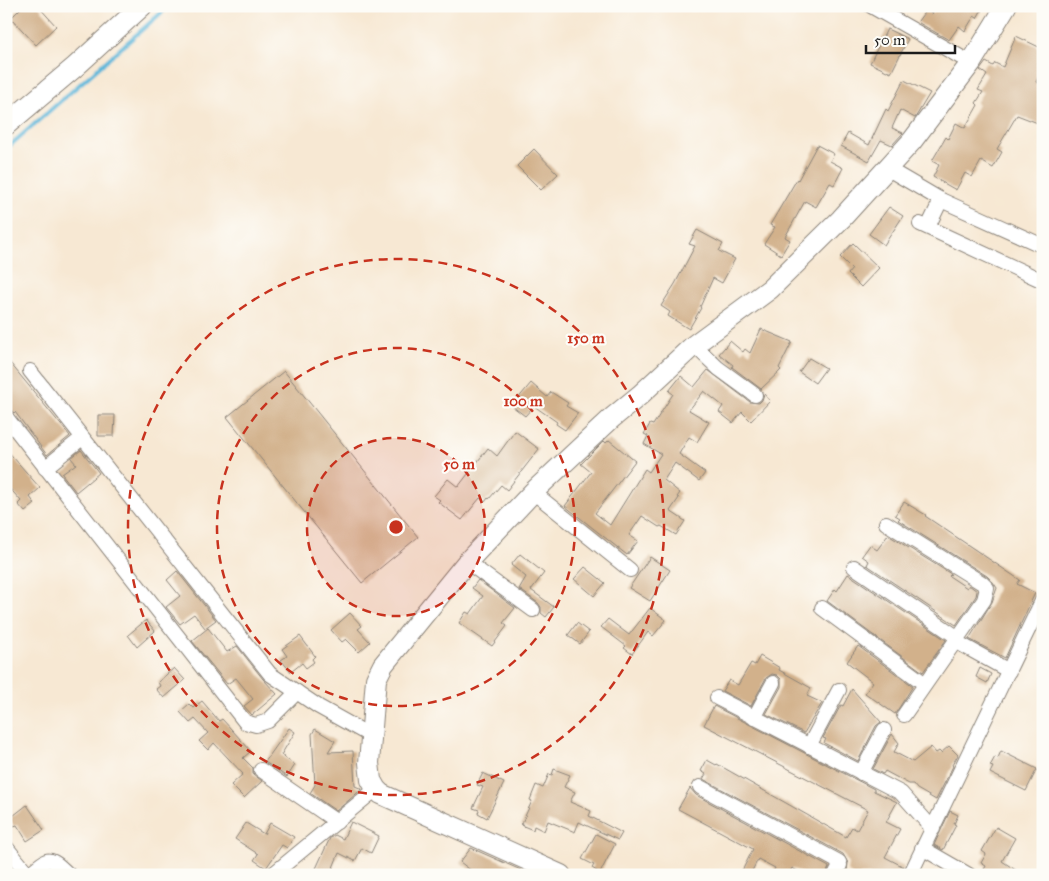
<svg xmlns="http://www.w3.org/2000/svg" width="1049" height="881" font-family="'IM FELL Great Primer',serif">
<rect width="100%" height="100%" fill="#fdfcf7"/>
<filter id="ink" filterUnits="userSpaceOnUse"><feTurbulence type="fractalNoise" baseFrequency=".02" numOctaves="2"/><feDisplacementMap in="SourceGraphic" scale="10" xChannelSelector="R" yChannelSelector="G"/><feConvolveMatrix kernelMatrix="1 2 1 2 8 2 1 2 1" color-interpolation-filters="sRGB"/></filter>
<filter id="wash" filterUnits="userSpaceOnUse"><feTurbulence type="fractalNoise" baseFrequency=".0096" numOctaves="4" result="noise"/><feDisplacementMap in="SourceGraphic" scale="20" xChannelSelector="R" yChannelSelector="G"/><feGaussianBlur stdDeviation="1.12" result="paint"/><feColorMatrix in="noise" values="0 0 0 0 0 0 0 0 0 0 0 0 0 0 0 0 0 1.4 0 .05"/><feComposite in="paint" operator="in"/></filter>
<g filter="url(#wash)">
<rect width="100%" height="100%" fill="#f7e8d3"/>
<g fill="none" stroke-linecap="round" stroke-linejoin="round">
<path stroke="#5bb6d9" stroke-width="4" d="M 6,149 L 169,6"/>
</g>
<g id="blocks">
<g fill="#d2b18b">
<path d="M 23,6 L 38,6 L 56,26 L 36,45 L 11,18 Z"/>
<path d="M 936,6 L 984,6 L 977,18 L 974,16 L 965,31 L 959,26 L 949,40 L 919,23 L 918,21 L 926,10 L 932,14 Z"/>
<path d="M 887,29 L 908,39 L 891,73 L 870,63 Z"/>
<path d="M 1016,36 L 1043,49 L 1043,53 L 1038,63 L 1043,67 L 1036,82 L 1043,85 L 1043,125 L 1017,115 L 997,149 L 1002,152 L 993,168 L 981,161 L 972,177 L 965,173 L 956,190 L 933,177 L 939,165 L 932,161 L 946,137 L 948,139 L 956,123 L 965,128 L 978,105 L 976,103 L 983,92 L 978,90 L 987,75 L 980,70 L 986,62 L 993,66 L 995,63 L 1003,67 Z"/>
<path d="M 904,80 L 930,93 L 915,118 L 900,110 L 892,128 L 903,133 L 892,145 L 881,140 L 869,161 L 841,146 L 848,133 L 869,145 L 886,109 L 888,111 Z"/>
<path d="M 817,145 L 834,154 L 830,161 L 843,168 L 834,185 L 830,183 L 816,207 L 805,201 L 785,237 L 790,240 L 781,255 L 764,244 L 775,227 L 770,225 L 797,179 L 798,180 Z"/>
<path d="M 534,149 L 558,174 L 541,190 L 517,166 Z"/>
<path d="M 889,207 L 903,216 L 884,245 L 869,234 Z"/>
<path d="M 697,230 L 723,244 L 719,251 L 735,259 L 722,283 L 713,278 L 700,307 L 701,308 L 689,329 L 668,316 L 670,312 L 661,306 L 675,284 L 695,246 L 689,244 Z"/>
<path d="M 853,243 L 879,268 L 861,287 L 848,274 L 852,269 L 840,257 Z"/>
<path d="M 761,329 L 792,342 L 779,368 L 781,370 L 761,389 L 732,367 L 733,365 L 719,354 L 730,341 L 743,352 L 745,349 L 750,353 Z"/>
<path d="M 6,358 L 70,436 L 47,455 L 15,412 L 14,413 L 6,404 Z"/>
<path d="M 809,358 L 826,368 L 815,383 L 799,372 Z"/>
<path d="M 708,370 L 750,402 L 759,403 L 762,400 L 764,394 L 770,401 L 751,421 L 742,412 L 733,423 L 719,412 L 723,406 L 704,391 L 689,410 L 709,422 L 697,442 L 689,437 L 679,454 L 705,473 L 699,481 L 675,463 L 664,480 L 680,493 L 677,497 L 679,498 L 670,511 L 685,521 L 676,535 L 661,526 L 659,527 L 642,516 L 629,535 L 638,541 L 627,555 L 565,506 L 591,472 L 581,464 L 604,441 L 606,443 L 609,440 L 635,461 L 595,513 L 610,525 L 645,469 L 649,472 L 661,454 L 644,444 L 648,436 L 644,434 L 650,424 L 653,425 L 673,394 L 669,391 L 681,376 L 694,387 Z"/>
<path d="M 284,371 L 418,537 L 362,583 L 227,417 Z"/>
<path d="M 531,383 L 547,397 L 551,392 L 568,403 L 566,406 L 578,413 L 565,430 L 556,424 L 557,422 L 534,406 L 525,416 L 512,406 Z"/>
<path d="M 98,415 L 115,415 L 114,436 L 98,436 Z"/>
<path d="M 515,431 L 539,449 L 507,490 L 501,485 L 489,499 L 488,498 L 485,502 L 480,498 L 462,520 L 438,502 L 440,500 L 434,496 L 448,479 L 458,487 L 488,448 L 497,456 Z"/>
<path d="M 6,449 L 40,488 L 30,497 L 35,504 L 25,512 L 18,504 L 21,501 L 6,484 Z"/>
<path d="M 81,450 L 99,473 L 76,492 L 62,474 L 76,464 L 71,458 Z"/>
<path d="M 904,502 L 926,515 L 925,516 L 1020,580 L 1017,584 L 1035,593 L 1005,658 L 969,639 L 992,602 L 997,588 L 993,582 L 987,576 L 898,520 L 900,518 L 895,515 Z"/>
<path d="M 888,535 L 951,574 L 949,576 L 967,588 L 969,585 L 977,591 L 976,596 L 956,625 L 867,565 L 869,561 L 862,556 L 870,545 L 877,550 Z"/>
<path d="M 520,554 L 544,573 L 531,590 L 554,607 L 546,617 L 541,613 L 541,607 L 538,603 L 519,589 L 526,577 L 511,565 Z"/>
<path d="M 650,557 L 670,570 L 650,601 L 629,588 Z"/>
<path d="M 585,567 L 605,583 L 594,596 L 574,579 Z"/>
<path d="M 177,571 L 216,620 L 205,628 L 194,614 L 180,624 L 166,607 L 180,596 L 167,580 Z"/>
<path d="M 848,574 L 946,640 L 923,672 L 827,601 L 835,589 L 837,591 Z"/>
<path d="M 478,580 L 515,608 L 503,623 L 507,626 L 492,646 L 459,623 L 466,612 L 470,614 L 483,596 L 472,588 Z"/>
<path d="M 650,608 L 666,620 L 653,636 L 648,632 L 632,654 L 624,648 L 626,646 L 601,627 L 608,619 L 629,635 Z"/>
<path d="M 350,613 L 362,626 L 358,629 L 370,642 L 359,652 L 346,639 L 342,642 L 331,630 Z"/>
<path d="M 146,620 L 155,631 L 137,647 L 128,635 Z"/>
<path d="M 577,623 L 589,632 L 580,644 L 568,635 Z"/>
<path d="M 208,628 L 227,652 L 237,646 L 263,679 L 277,694 L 252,715 L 244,706 L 253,699 L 236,678 L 227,684 L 192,641 Z"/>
<path d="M 300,636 L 315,656 L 312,659 L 314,662 L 306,668 L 302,663 L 291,672 L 281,660 L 287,656 L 282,649 Z"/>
<path d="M 858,646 L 913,686 L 895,714 L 865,693 L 873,682 L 847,662 Z"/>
<path d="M 760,656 L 780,668 L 779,670 L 811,688 L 807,696 L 822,703 L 804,733 L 766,714 L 781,687 L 781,679 L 777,675 L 772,674 L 766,678 L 751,706 L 722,691 L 729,680 L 738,685 L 751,663 L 755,665 Z"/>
<path d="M 174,668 L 185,680 L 164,698 L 156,689 L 160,686 L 158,682 Z"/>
<path d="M 980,668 L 991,674 L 987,683 L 976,677 Z"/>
<path d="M 852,689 L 881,722 L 876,726 L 858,761 L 824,743 L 826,739 L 823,738 L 841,705 L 843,706 Z"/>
<path d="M 202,701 L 219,721 L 222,719 L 251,751 L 243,758 L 253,768 L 253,774 L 262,781 L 244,798 L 231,785 L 243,774 L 214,743 L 208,750 L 199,741 L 208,733 L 195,719 L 190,723 L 180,712 L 189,704 L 193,708 Z"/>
<path d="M 714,706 L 874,789 L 874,791 L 897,802 L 886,822 L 900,829 L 885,857 L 904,867 L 901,875 L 853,875 L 847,871 L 848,863 L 843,854 L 703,779 L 706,774 L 701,771 L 707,760 L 716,765 L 717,764 L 846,837 L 852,827 L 857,830 L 868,810 L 704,725 Z"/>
<path d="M 289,728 L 295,732 L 281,755 L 295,765 L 287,777 L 265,762 Z"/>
<path d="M 315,729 L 335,741 L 328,752 L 353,751 L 355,786 L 362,789 L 336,811 L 310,793 L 315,785 L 312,734 Z"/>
<path d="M 892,734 L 899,743 L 894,752 L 913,762 L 931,747 L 936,753 L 939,751 L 941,753 L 949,746 L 958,755 L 952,765 L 953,766 L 936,800 L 917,789 L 913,784 L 909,784 L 885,771 L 883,774 L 873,769 Z"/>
<path d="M 1001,751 L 1037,769 L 1026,791 L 990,773 L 993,767 L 990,766 L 995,757 L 998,758 Z"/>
<path d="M 554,769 L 570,775 L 564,787 L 575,792 L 570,802 L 591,811 L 589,816 L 622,833 L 618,840 L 579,822 L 575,832 L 548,821 L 544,831 L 534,826 L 533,830 L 521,825 L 532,801 L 530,800 L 536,785 L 543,788 L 549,774 L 552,775 Z"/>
<path d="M 483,773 L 504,783 L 487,818 L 478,813 L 479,810 L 473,808 L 483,787 L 477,785 Z"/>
<path d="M 690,788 L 696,795 L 829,867 L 826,875 L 805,875 L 792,868 L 788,875 L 772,875 L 775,868 L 758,859 L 750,875 L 740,875 L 753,849 L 678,809 Z"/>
<path d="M 27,805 L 44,830 L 27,841 L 17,825 L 14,826 L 9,819 Z"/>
<path d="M 950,811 L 958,815 L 954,824 L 956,825 L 943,850 L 934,845 Z"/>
<path d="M 351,822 L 379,836 L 371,853 L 362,848 L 355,861 L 339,853 L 330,875 L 313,875 L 330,838 L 335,835 L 343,839 Z"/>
<path d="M 246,823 L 264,834 L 270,823 L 294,837 L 287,848 L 282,845 L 266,868 L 254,860 L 258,854 L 235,839 Z"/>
<path d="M 996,827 L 1015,838 L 1002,861 L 1023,875 L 981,875 L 986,866 L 981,863 L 986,854 L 982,851 Z"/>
<path d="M 596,834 L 615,844 L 600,873 L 592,868 L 594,865 L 582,859 Z"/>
<path d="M 471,848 L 532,875 L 477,875 L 460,862 Z"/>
</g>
</g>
</g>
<g filter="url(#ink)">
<use href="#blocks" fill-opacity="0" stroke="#8a8278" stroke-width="1"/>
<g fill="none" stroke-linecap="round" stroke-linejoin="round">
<g stroke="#8a8278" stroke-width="16">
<g id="street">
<path d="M 871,6 L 971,63"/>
<path d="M 888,169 L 941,200 L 928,227"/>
<path d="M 941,200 L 1043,246"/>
<path d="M 920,224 L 1043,281"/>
<path d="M 694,345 L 718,368 L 755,395"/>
<path d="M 30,371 L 270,674 L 319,707 L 371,736"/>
<path d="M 6,417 L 245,722 L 256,725 L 268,721 L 297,692"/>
<path d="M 45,468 L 82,438"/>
<path d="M 533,492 L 630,570"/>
<path d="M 886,523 L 982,583 L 987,588 L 984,600 L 904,715"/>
<path d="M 467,562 L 533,610"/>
<path d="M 854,567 L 957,637"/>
<path d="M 822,608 L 925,684"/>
<path d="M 955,641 L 1009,671"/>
<path d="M 717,698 L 901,793 L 933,829"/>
<path d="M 754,718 L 773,683"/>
<path d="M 809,746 L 839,690"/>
<path d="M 261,770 L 337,822"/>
<path d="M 861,773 L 884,730"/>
<path d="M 700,787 L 839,862 L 840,865 L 835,875"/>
<path d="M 6,847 L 29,875"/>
<path d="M 922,848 L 969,875"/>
<path d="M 29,874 C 50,856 49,856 69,875"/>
<path d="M 272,875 L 376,789"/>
<path d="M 910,875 L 1043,599"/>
</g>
</g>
<g stroke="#8a8278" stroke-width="22">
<g id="secondary">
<path d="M 6,125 L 75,67 L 142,6"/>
<path d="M 561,875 L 381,794 L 376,789 L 371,780 L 369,763 L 376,679 L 383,665 L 467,562 L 533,492 L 612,418 L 640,395 L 694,345 L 770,289 L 841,219 L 912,141 L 971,63 L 1006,6"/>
</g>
</g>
<use href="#street" stroke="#fff" stroke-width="14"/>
<use href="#secondary" stroke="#fff" stroke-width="20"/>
</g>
</g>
<circle cx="396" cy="527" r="89" fill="#c8321e" fill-opacity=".12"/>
<g fill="none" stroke="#c8321e" stroke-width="2.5" stroke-dasharray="9 6">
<circle cx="396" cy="527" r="89"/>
<circle cx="396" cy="527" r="179"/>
<circle cx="396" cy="527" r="268"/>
</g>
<circle cx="396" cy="527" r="8" fill="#c8321e" stroke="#fdfcf7" stroke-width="2.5"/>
<g font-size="15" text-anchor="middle" font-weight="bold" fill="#c8321e" stroke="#fdfcf7" stroke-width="4.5" stroke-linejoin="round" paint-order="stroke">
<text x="586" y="343">150 m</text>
<text x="523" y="406">100 m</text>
<text x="459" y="469">50 m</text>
</g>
<rect width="1049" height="881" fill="none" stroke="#fdfcf7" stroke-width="25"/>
<path d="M866 45v8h89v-8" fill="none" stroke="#1c1c1c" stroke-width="2.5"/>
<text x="874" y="45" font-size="15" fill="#1c1c1c" stroke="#fdfcf7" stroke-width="4" paint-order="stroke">50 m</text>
</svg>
